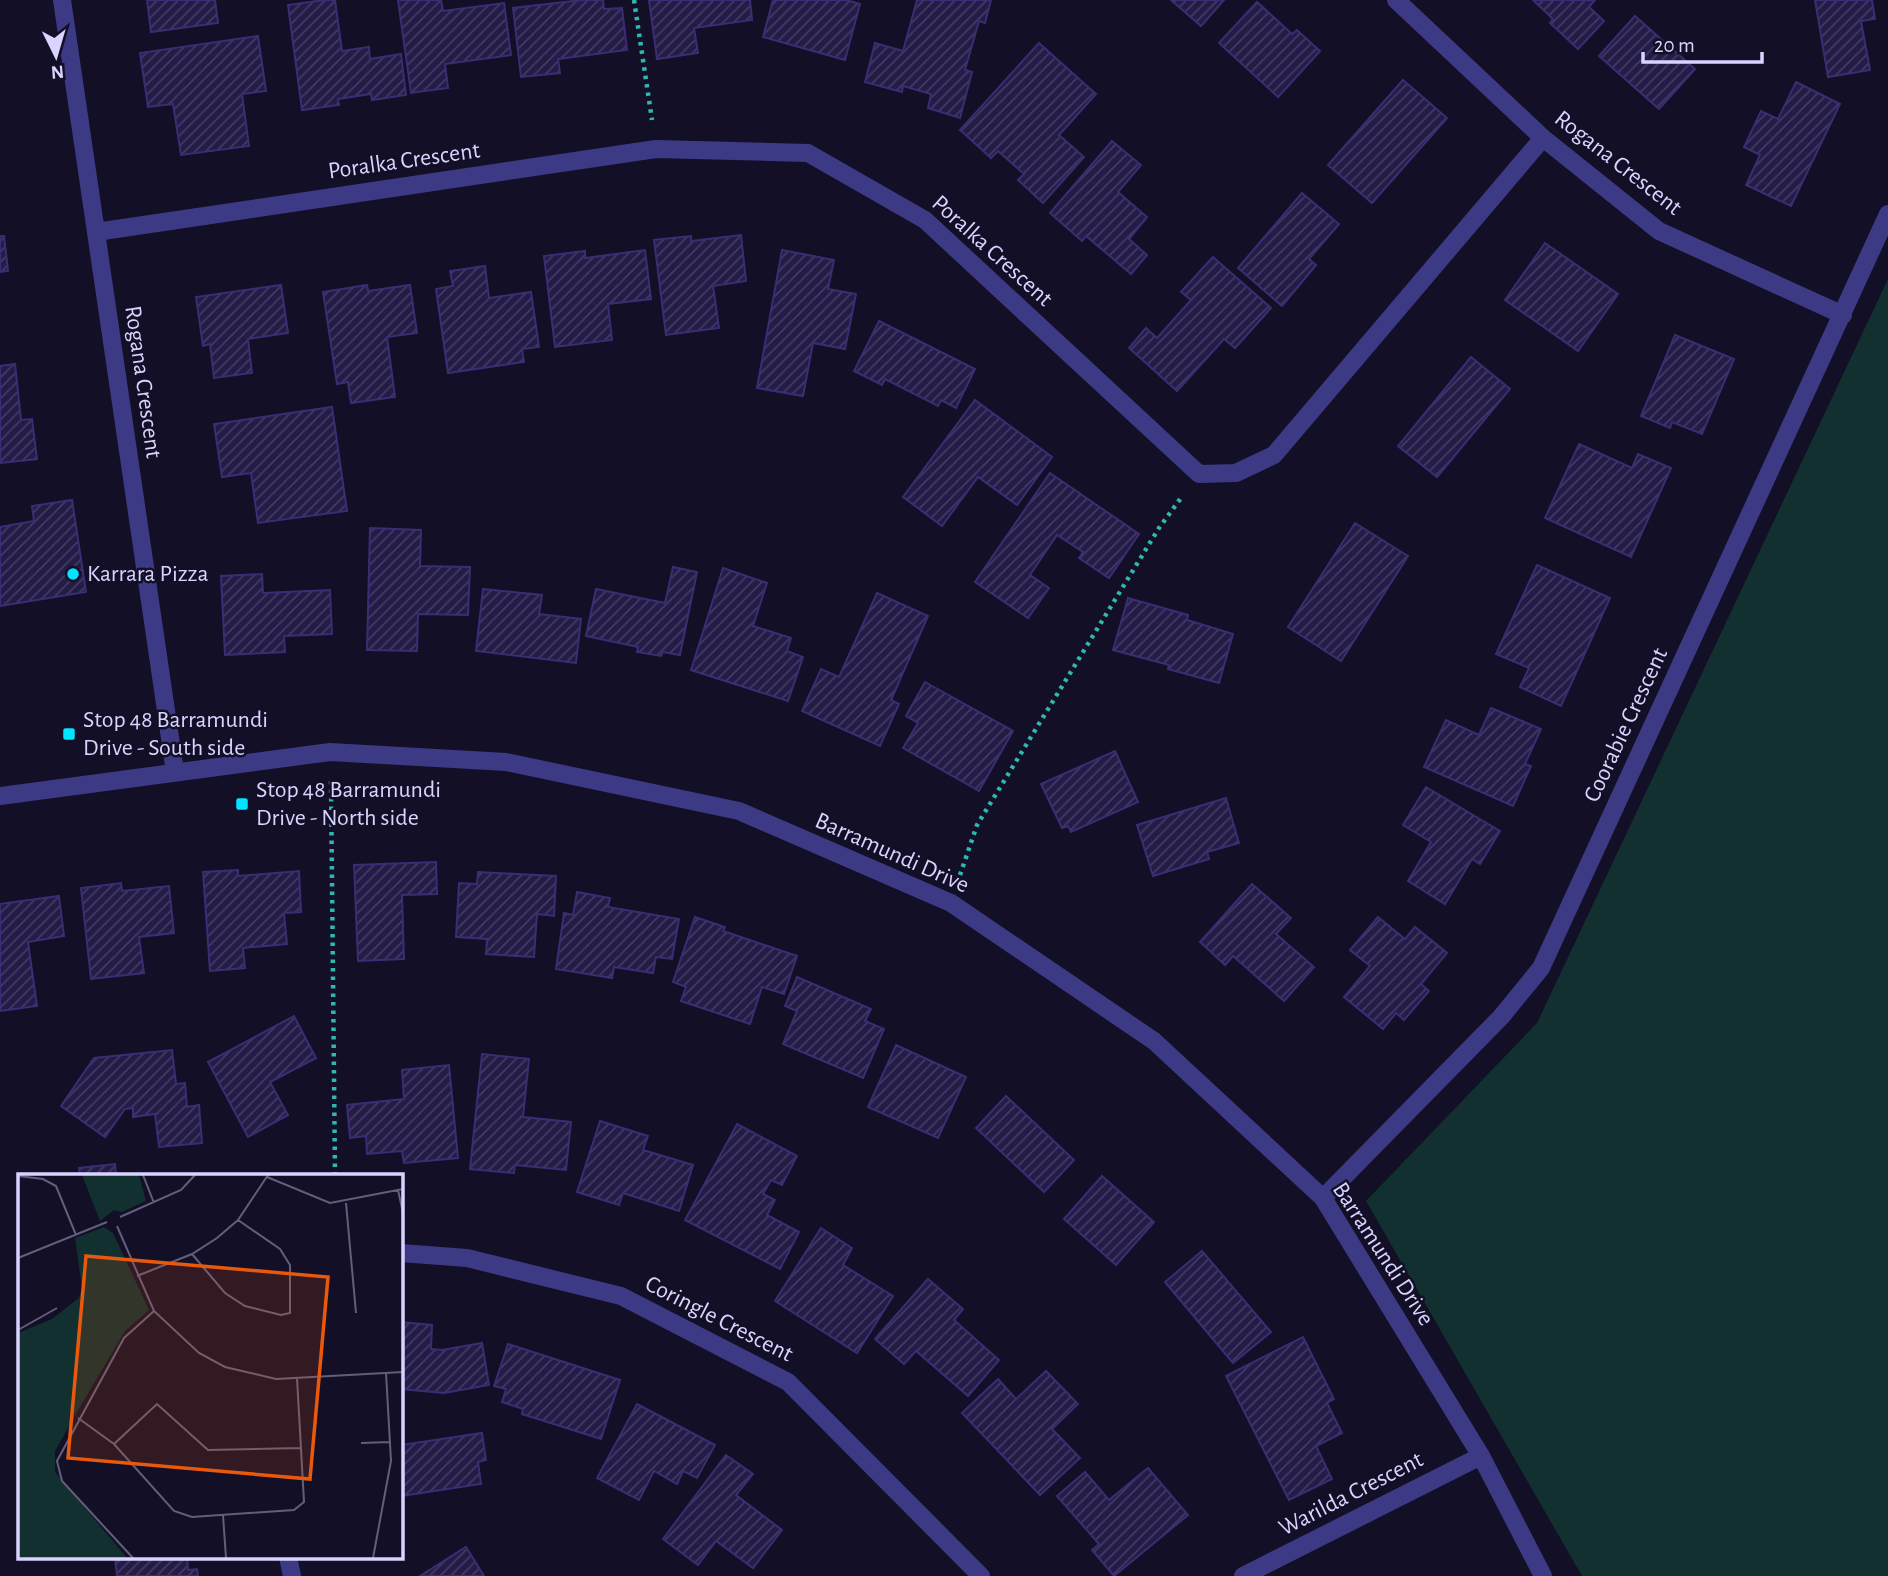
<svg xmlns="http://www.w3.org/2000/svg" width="1888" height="1576" font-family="'Alegreya Sans',sans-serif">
<defs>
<pattern id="building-hatch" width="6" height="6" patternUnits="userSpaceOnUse" patternTransform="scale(1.75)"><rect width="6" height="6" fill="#241b47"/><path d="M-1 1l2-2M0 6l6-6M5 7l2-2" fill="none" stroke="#433b63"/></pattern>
</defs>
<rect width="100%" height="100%" fill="#130f26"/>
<path fill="#12302f" d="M 1888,279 L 1888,1576 L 1582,1576 L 1366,1201 L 1537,1023 Z"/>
<g fill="url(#building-hatch)" stroke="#3b2d73" stroke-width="2">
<path d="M 147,0 L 215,0 L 218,23 L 151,32 Z"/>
<path d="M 324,0 L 335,0 L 342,51 L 369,47 L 370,59 L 401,54 L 406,95 L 372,100 L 371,94 L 338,99 L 339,105 L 302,110 L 288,5 Z"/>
<path d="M 398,0 L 441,0 L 443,11 L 504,3 L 511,55 L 445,64 L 448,88 L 411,93 Z"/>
<path d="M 582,0 L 603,0 L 604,9 L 622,8 L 627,50 L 558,59 L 560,73 L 521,77 L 513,8 Z"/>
<path d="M 649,0 L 750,0 L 752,20 L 694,28 L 698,53 L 657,59 Z"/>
<path d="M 773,0 L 846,0 L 860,4 L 845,60 L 763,37 Z"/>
<path d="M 917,0 L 991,0 L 985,23 L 979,21 L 965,70 L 972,72 L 960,118 L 928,108 L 931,94 L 903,86 L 902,92 L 865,82 L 875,43 L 903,51 Z"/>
<path d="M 1171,0 L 1224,0 L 1201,26 Z"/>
<path d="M 1533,0 L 1595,0 L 1589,7 L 1604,21 L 1578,49 L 1550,23 L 1553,19 Z"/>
<path d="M 1815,0 L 1872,0 L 1875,19 L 1861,21 L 1870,70 L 1828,77 Z"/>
<path d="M 1257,2 L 1292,34 L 1297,30 L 1320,51 L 1278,97 L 1219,43 Z"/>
<path d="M 1635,16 L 1695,69 L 1659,109 L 1599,56 Z"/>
<path d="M 258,36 L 266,91 L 242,94 L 249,146 L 181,155 L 173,104 L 148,107 L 140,53 Z"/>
<path d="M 1039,43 L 1096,94 L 1059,135 L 1084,157 L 1043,203 L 1018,180 L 1024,174 L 998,151 L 991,158 L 960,130 Z"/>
<path d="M 1403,80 L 1447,118 L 1372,203 L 1328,165 Z"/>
<path d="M 1796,82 L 1840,104 L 1791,206 L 1746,185 L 1760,155 L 1744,147 L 1761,111 L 1778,119 Z"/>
<path d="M 1112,141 L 1141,165 L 1118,192 L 1147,217 L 1129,239 L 1147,255 L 1131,274 L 1086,236 L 1082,241 L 1050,213 Z"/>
<path d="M 1302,193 L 1339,224 L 1309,259 L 1316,265 L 1282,306 L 1238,268 Z"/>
<path d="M 741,235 L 746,281 L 713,286 L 719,328 L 666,335 L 654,240 L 691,236 L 691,241 Z"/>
<path d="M 0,236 L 4,236 L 8,271 L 0,272 Z"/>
<path d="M 1545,243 L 1618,294 L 1578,351 L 1505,300 Z"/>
<path d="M 645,250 L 651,299 L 608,304 L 612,340 L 555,347 L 544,256 L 585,251 L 585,258 Z"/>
<path d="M 782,250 L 834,260 L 828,289 L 856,294 L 845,349 L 813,343 L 803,396 L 757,388 Z"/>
<path d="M 1213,257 L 1271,308 L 1235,348 L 1224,339 L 1177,391 L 1129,348 L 1146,328 L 1157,338 L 1191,300 L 1181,292 Z"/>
<path d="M 485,266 L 489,298 L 531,292 L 539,347 L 522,349 L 524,362 L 448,373 L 436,289 L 453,286 L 450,271 Z"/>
<path d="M 281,285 L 288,333 L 248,339 L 252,373 L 214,378 L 210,344 L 203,346 L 196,297 Z"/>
<path d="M 367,285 L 368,291 L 410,285 L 417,333 L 387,337 L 395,397 L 351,403 L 348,382 L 337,384 L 323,292 Z"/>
<path d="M 879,321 L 975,369 L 956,408 L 941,400 L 938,406 L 885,379 L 882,385 L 854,371 Z"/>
<path d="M 1675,335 L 1734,359 L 1702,434 L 1672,422 L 1670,428 L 1641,416 Z"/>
<path d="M 1471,357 L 1510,389 L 1437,477 L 1398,446 Z"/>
<path d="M 15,364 L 21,420 L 32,419 L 37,459 L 0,463 L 0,366 Z"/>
<path d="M 975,400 L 1052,457 L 1017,505 L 978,477 L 942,526 L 903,497 Z"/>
<path d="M 332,407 L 347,511 L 258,523 L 251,473 L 222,477 L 214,424 Z"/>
<path d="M 1579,444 L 1632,468 L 1638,454 L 1671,468 L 1631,557 L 1545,518 Z"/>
<path d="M 1050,473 L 1139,534 L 1109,578 L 1079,558 L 1083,552 L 1057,535 L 1030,575 L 1049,588 L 1028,618 L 975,582 Z"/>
<path d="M 72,500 L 86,592 L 0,606 L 0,527 L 34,521 L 32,506 Z"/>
<path d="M 1355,523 L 1408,556 L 1341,661 L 1288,627 Z"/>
<path d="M 370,528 L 421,530 L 420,566 L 470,567 L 468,615 L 418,614 L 417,651 L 367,650 Z"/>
<path d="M 1537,565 L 1610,598 L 1561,706 L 1520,687 L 1529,668 L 1496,654 Z"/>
<path d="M 673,567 L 697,572 L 680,655 L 663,652 L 661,656 L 637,652 L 638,647 L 586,636 L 596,589 L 665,603 Z"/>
<path d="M 723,568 L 767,583 L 753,626 L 791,638 L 787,651 L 803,657 L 788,701 L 691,670 Z"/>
<path d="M 262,574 L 263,593 L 330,590 L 332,634 L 284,636 L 285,652 L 225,655 L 221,576 Z"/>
<path d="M 483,589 L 542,595 L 539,614 L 581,619 L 576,663 L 476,651 Z"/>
<path d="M 877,593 L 928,616 L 891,700 L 899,704 L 880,746 L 802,711 L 821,669 L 839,677 Z"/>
<path d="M 1128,598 L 1188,615 L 1187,620 L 1233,634 L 1219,683 L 1168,669 L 1169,665 L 1113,650 Z"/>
<path d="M 925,682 L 1013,731 L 979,791 L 903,748 L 918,723 L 906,716 Z"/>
<path d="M 1491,708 L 1541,729 L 1525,764 L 1531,766 L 1513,806 L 1424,767 L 1446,720 L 1479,735 Z"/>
<path d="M 1115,751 L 1138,802 L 1071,832 L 1068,826 L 1062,828 L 1041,784 Z"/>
<path d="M 1426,787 L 1500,831 L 1480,864 L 1472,859 L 1445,904 L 1408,881 L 1431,842 L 1403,825 Z"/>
<path d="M 1226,798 L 1239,843 L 1207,852 L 1209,859 L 1153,876 L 1137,825 Z"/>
<path d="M 436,862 L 437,894 L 402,895 L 404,959 L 358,961 L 354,865 Z"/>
<path d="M 238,870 L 238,876 L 299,871 L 301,912 L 284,913 L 287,944 L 243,948 L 245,968 L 210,971 L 203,872 Z"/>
<path d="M 478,872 L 556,876 L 554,916 L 537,914 L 534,957 L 486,954 L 487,939 L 456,937 L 459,883 L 477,884 Z"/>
<path d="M 121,883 L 122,891 L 169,886 L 174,933 L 139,937 L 144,973 L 91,979 L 81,888 Z"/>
<path d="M 1252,884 L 1291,918 L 1276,934 L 1314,967 L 1284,1001 L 1233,956 L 1225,965 L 1200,942 Z"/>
<path d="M 577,892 L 610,898 L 608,907 L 679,919 L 672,959 L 656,957 L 653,973 L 614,967 L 612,978 L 556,969 L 564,913 L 573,915 Z"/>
<path d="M 59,896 L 64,936 L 28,942 L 37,1006 L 0,1011 L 0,904 Z"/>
<path d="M 695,917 L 725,927 L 723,931 L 797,956 L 784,994 L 762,987 L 750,1024 L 681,1001 L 686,987 L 673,982 Z"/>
<path d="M 1378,917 L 1405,939 L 1415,927 L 1447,953 L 1421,984 L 1429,991 L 1404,1020 L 1396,1013 L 1383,1029 L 1344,997 L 1370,966 L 1350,950 Z"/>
<path d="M 797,977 L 871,1009 L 865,1021 L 884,1029 L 863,1078 L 783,1044 L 797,1011 L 785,1006 Z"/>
<path d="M 294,1016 L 316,1058 L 270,1082 L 288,1115 L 248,1137 L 208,1062 Z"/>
<path d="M 896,1045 L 966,1077 L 938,1138 L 868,1107 Z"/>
<path d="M 172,1050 L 176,1084 L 185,1083 L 187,1107 L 199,1105 L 202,1143 L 159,1147 L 155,1114 L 133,1117 L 133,1108 L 125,1109 L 105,1137 L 61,1106 L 94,1058 Z"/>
<path d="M 482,1054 L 529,1059 L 523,1117 L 571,1122 L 566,1170 L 515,1165 L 514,1173 L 470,1169 Z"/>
<path d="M 449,1065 L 458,1158 L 404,1163 L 402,1151 L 367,1154 L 366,1136 L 350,1138 L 347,1105 L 404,1099 L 402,1070 Z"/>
<path d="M 1006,1096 L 1074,1160 L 1044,1192 L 976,1128 Z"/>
<path d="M 600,1121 L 648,1136 L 643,1150 L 693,1165 L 679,1211 L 623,1193 L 619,1205 L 577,1192 Z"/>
<path d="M 737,1124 L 797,1156 L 782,1185 L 771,1180 L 763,1194 L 775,1200 L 767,1215 L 799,1232 L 780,1269 L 685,1220 Z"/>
<path d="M 115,1164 L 116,1175 L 80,1175 L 79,1168 Z"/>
<path d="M 1102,1176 L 1154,1222 L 1116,1265 L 1064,1219 Z"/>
<path d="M 821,1228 L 852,1248 L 843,1265 L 893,1296 L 857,1353 L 775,1301 Z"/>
<path d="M 1202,1251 L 1271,1332 L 1233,1363 L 1165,1282 Z"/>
<path d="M 928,1279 L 963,1309 L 954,1320 L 999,1360 L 968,1396 L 916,1351 L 904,1364 L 875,1339 Z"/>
<path d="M 401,1322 L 432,1325 L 431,1349 L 442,1350 L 482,1343 L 489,1385 L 444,1393 L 401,1389 Z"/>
<path d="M 1303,1337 L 1334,1399 L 1327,1403 L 1342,1433 L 1316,1446 L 1332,1479 L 1289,1500 L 1226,1376 Z"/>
<path d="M 508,1344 L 620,1380 L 601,1439 L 522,1414 L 523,1409 L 502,1402 L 506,1389 L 494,1386 Z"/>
<path d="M 1046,1371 L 1078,1404 L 1052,1429 L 1080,1458 L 1040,1495 L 962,1413 L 998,1379 L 1016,1399 Z"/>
<path d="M 637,1404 L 715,1445 L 697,1478 L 683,1471 L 677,1484 L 654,1471 L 639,1500 L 597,1478 Z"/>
<path d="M 482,1433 L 486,1460 L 478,1462 L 481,1484 L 401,1496 L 401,1445 Z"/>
<path d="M 726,1455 L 753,1474 L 736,1495 L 782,1530 L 753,1568 L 716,1541 L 698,1565 L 663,1539 Z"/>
<path d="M 1148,1468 L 1188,1515 L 1114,1576 L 1092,1550 L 1099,1544 L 1057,1496 L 1085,1472 L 1109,1500 Z"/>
<path d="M 466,1547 L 484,1576 L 420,1576 Z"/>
<path d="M 115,1557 L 187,1557 L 188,1570 L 197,1569 L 198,1576 L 117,1576 Z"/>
</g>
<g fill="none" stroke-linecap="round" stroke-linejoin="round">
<g stroke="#2fb8b0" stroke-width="4.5" stroke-dasharray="3.5 5" stroke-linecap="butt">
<path d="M 634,0 L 652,120"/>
<path d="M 331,781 L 335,1175"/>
<path d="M 960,875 L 977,825 L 1159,528 L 1181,498"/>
</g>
<g stroke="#3d3a85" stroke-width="18">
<path d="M 62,0 L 175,772"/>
<path d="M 1396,0 L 1543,138 L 1659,231 L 1843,315"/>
<path d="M 96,232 L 656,149 L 808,153 L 925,220 L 1199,474 L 1236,473 L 1274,455 L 1543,138"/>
<path d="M 0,796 L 330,752 L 506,762 L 739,811 L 951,903 L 1154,1041 L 1323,1198 L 1481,1456 L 1543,1576"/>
<path d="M 1323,1198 L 1501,1017 L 1541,968 L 1888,214"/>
<path d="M 401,1253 L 467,1258 L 621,1296 L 788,1382 L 981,1576"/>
<path d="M 288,1557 L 292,1576"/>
<path d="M 1243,1576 L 1481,1456"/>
</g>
</g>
<g fill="#00e5ff" stroke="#130f26" stroke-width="2.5">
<circle cx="73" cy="574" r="7"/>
<rect x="62" y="727" width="14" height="14" rx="3.5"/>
<rect x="235" y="797" width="14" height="14" rx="3.5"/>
</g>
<g text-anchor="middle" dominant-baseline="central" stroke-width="5" stroke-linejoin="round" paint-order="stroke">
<g font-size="24" fill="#d9d4ff" stroke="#130f26">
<text transform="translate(404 161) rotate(-8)">Poralka Crescent</text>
<text transform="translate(1618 163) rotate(38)">Rogana Crescent</text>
<text transform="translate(992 251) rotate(42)">Poralka Crescent</text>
<text transform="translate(143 382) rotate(82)">Rogana Crescent</text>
<text transform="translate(1626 725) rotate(-65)">Coorabie Crescent</text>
<text transform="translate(892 853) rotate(24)">Barramundi Drive</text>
<text transform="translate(1383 1254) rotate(57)">Barramundi Drive</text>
<text transform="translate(719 1319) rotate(27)">Coringle Crescent</text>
<text transform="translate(1351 1494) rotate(-27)">Warilda Crescent</text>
</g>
<g font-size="24" fill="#d9d4ff" stroke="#130f26" text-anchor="start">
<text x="87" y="574">Karrara Pizza</text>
<text x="83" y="720">Stop 48 Barramundi<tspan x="83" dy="28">Drive - South side</tspan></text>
<text x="256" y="790">Stop 48 Barramundi<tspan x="256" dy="28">Drive - North side</tspan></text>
</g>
</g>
<g transform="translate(18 1174)">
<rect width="385" height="385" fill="#130f26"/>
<path d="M 64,1 L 121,1 L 128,27 L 104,38 L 96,36 L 82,47 ZM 86,53 L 95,59 L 131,136 L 107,157 L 56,243 L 37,277 L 37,298 L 109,384 L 0,384 L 0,159 L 34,145 L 61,124 L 64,114 L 57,64 Z" fill="#12302f"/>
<path fill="none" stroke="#625e7d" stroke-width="2" d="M 125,1 L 136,29M 0,2 L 25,5 L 38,12 L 58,61M 249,3 L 312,29 L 385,15M 380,16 L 385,39M 328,29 L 338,139M 102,43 L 163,16 L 177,1M 99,52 L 136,137 L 181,179 L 207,193 L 258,205 L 385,198M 174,80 L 207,119 L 227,132 L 263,141 L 272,139 L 272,91 L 262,75 L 220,46M 0,84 L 89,48M 119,102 L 174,80 L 199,64 L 220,46 L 250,1M 0,156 L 39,134M 60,244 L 96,270 L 156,337 L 174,343 L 276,336 L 286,328 L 279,204M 343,269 L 372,268M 96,270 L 139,230 L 190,276 L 283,274M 205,341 L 208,384M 115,384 L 44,307 L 39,287 L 106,164 L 136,137M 355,384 L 373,287 L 368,199"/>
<path fill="#e8590c" fill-opacity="0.15" stroke="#e8590c" stroke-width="3.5" d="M 68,82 L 310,103 L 292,305 L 50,284 Z"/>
<rect width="385" height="385" fill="none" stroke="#d9d4ff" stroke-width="3.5"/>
</g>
<g transform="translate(56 56) rotate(175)" stroke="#130f26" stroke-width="5" paint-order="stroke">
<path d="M0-5L12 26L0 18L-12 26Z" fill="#d9d4ff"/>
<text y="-10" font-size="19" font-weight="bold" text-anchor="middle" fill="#d9d4ff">N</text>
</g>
<path d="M1643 52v10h119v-10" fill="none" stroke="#d9d4ff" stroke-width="3.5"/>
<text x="1654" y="52" font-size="21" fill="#d9d4ff" stroke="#130f26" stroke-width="5" paint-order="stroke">20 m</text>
</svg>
